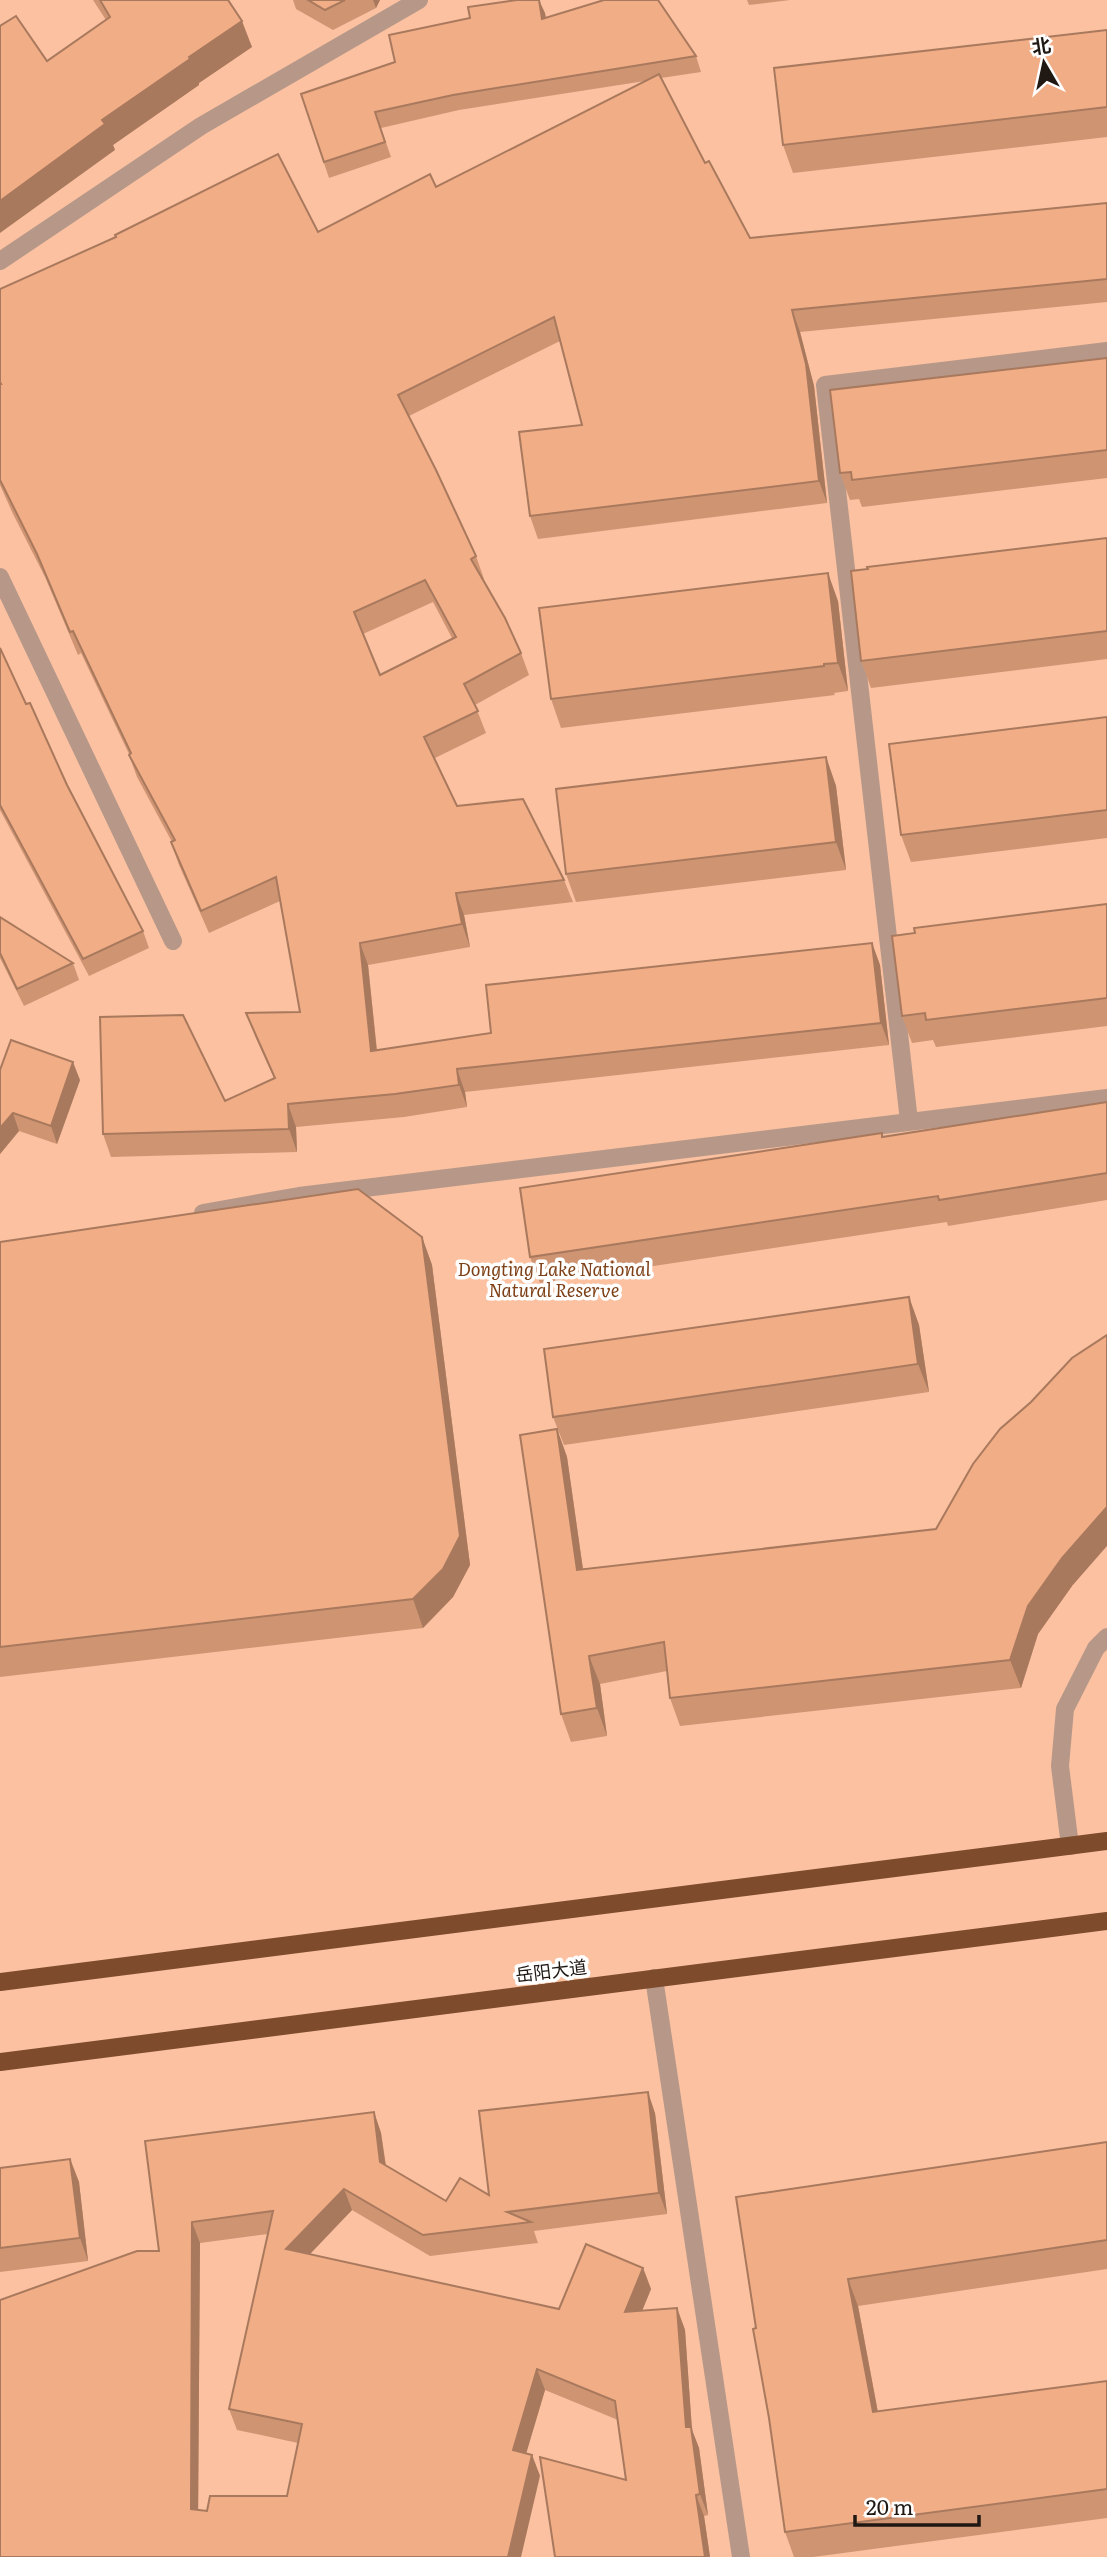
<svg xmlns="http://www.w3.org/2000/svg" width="1107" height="2557" font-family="Literata,'Noto Sans SC',serif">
<rect width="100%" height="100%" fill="#fcf3ee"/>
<rect fill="#fbc1a1" x="0" y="0" width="1107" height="2557"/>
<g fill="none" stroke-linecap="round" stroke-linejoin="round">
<g stroke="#b79888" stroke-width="18">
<path d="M 0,261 L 201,126 L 419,0"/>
<path d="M 0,577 L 173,941"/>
<path d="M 909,1121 L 825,385 L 1107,351"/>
<path d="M 203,1213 L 299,1196 L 1107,1098"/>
<path d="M 1070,1846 L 1060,1766 L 1065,1709 L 1096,1648 L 1107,1637"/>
<path d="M 654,1978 L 741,2557"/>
</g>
<g stroke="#7e4c2d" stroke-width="18">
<path d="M 0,1982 L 1107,1841"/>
<path d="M 0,2062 L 1107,1921"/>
</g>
</g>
<g fill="#cf9573" fill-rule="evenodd">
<path d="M 93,0 L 228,0 L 252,47 L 199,83 L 199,85 L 113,145 L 115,150 L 47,61 L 106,20 Z"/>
<path d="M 293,0 L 380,0 L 376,8 L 333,30 L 296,9 Z"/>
<path d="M 747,0 L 790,0 L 749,5 Z"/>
<path d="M 545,13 L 546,18 L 696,56 L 701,72 L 661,78 L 705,163 L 750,238 L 1107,203 L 1107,302 L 800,332 L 814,386 L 827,503 L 538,539 L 530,516 L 582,425 L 560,341 L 409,416 L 476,556 L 484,579 L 483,579 L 521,653 L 529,675 L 475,705 L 486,733 L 435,758 L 457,806 L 564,880 L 573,902 L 464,915 L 470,947 L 368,965 L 377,1050 L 491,1033 L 872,943 L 880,965 L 889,1045 L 465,1092 L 467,1107 L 404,1117 L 296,1127 L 297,1152 L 111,1157 L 103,1134 L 225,1101 L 274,1078 L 255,1036 L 246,1013 L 300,1012 L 280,901 L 209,933 L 179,865 L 171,842 L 172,842 L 137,777 L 129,755 L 129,754 L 81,653 L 78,655 L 45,577 L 13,514 L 0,485 L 0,289 L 318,232 L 436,187 L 645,81 L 459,110 L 381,128 L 391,157 L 329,178 L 301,94 ZM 433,602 L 452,638 L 380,675 L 363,634 Z"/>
<path d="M 1107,30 L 1107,137 L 793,173 L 783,145 Z"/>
<path d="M 1107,358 L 1107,478 L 862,507 L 859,499 L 850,500 L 840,473 Z"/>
<path d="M 1107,538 L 1107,659 L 871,688 L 861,661 Z"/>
<path d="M 838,601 L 848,691 L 834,693 L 835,695 L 561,728 L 551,699 Z"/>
<path d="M 0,648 L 26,704 L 67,785 L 143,931 L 149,948 L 89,976 L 0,810 Z"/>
<path d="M 1107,717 L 1107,838 L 911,862 L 901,835 Z"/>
<path d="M 826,757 L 836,786 L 846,870 L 576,902 L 566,874 Z"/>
<path d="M 1107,904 L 1107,1026 L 936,1047 L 933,1040 L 912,1043 L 902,1016 L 915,933 Z"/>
<path d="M 0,917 L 73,963 L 79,980 L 24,1006 L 0,958 Z"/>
<path d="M 0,1070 L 80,1080 L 57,1144 L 19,1131 L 0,1154 Z"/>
<path d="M 1107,1102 L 1107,1200 L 948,1226 L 947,1222 L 540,1283 L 530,1257 L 883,1137 Z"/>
<path d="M 422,1237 L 432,1265 L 470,1565 L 453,1597 L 423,1628 L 0,1677 L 0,1242 Z"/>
<path d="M 909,1297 L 919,1325 L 929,1392 L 564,1445 L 553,1417 Z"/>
<path d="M 557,1429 L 567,1457 L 583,1569 L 1072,1586 L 1038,1634 L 1021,1688 L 680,1726 L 670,1698 L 667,1671 L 600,1684 L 607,1736 L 571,1742 L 561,1714 Z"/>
<path d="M 374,2112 L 381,2133 L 386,2165 L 446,2201 L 489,2195 L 655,2113 L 667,2214 L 534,2231 L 538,2243 L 430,2256 L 352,2210 L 309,2254 L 559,2309 L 643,2268 L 651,2289 L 642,2311 L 677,2308 L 685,2330 L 692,2430 L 699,2448 L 708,2515 L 704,2516 L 710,2557 L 555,2557 L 626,2480 L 618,2420 L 545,2390 L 526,2453 L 532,2455 L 540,2476 L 0,2557 L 159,2251 L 145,2141 ZM 268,2234 L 229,2409 L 237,2430 L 298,2443 L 287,2496 L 207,2511 L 198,2510 L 200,2243 Z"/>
<path d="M 1107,2142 L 1107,2269 L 858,2306 L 878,2412 L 1107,2381 L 1107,2518 L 813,2557 L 794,2557 L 785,2532 L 769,2418 L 736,2197 Z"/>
<path d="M 70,2159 L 79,2182 L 88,2261 L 0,2272 L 0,2168 Z"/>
</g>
<g fill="#a9795e">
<path d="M 373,0 L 380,0 L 376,8 Z"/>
<path d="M 539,0 L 545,13 L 548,35 L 542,19 Z"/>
<path d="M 242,21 L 252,47 L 199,83 L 199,85 L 113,145 L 115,150 L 0,233 L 0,201 L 102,120 L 189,57 Z"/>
<path d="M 792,310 L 800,332 L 814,386 L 827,503 L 819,481 Z"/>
<path d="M 828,573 L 838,601 L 848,691 L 838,663 Z"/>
<path d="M 826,757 L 836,786 L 846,870 L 836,842 Z"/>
<path d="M 456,893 L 464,915 L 470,947 L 462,924 Z"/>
<path d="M 360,943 L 368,965 L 379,1073 L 371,1051 Z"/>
<path d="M 872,943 L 880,965 L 889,1045 L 881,1023 Z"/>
<path d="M 73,1062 L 80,1080 L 57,1144 L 51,1126 Z"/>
<path d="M 457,1069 L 465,1092 L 467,1107 L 459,1085 Z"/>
<path d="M 288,1104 L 296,1127 L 297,1152 L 289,1129 Z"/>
<path d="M 13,1113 L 19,1131 L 0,1154 L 0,1128 Z"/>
<path d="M 422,1237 L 432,1265 L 470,1565 L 453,1597 L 423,1628 L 413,1599 Z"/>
<path d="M 909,1297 L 919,1325 L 929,1392 L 918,1364 Z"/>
<path d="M 557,1429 L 567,1457 L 587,1598 L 577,1570 Z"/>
<path d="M 1107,1507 L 1107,1546 L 1072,1586 L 1038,1634 L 1021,1688 L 1010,1660 L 1028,1606 L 1062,1558 Z"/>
<path d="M 589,1656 L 600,1684 L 607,1736 L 597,1708 Z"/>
<path d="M 648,2092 L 655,2113 L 667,2214 L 659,2193 Z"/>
<path d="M 374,2112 L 381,2133 L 388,2183 L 380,2162 Z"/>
<path d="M 70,2159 L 79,2182 L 88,2261 L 80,2238 Z"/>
<path d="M 344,2189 L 352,2210 L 294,2271 L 286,2249 Z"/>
<path d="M 192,2222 L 200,2243 L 198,2530 L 191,2509 Z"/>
<path d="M 643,2268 L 651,2289 L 633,2333 L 625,2312 Z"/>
<path d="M 848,2279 L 858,2306 L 883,2440 L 873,2412 Z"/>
<path d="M 677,2308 L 685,2330 L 692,2430 L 699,2448 L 708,2515 L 700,2494 L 686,2427 Z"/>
<path d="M 537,2369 L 545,2390 L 521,2471 L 513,2450 Z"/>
<path d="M 532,2455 L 540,2476 L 521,2557 L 508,2557 Z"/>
<path d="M 696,2495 L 704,2516 L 710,2557 L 705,2557 Z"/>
</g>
<g fill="#f1ad86" stroke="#a9795e" stroke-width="2" fill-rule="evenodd">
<path d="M 100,0 L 228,0 L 242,21 L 189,57 L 190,59 L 102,120 L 105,124 L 0,201 L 0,26 L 16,16 L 47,61 L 110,17 Z"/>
<path d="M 308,0 L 345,0 L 325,10 Z"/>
<path d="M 517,0 L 539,0 L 542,19 L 604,0 L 658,0 L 696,56 L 453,95 L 375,112 L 385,142 L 324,162 L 301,94 L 395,62 L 389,35 L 470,18 L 468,7 Z"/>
<path d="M 1107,30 L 1107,107 L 783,145 L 774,68 Z"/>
<path d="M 659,74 L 705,163 L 709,161 L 750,238 L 1107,203 L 1107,279 L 792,310 L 806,364 L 819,481 L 530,516 L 519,432 L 582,425 L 554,317 L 398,395 L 436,470 L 476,556 L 471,559 L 505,618 L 521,653 L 464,684 L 478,711 L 424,737 L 457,806 L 523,799 L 564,880 L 456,893 L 462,924 L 360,943 L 371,1051 L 491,1033 L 486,985 L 872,943 L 881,1023 L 457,1069 L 459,1085 L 395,1094 L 288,1104 L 289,1129 L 103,1134 L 100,1017 L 183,1015 L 225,1101 L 275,1078 L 246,1013 L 300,1012 L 276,877 L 201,911 L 171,842 L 175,840 L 129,755 L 131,753 L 73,631 L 70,632 L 37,554 L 0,480 L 0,384 L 1,384 L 0,382 L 0,289 L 116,237 L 115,235 L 278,154 L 318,232 L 430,174 L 436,187 ZM 425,580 L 456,637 L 380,675 L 354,612 Z"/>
<path d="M 1107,358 L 1107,450 L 852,480 L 851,472 L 840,473 L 830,390 Z"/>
<path d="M 1107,538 L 1107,631 L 861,661 L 851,571 L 868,569 L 867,567 Z"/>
<path d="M 828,573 L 838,663 L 824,664 L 824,666 L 551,699 L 539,608 Z"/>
<path d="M 0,648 L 26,704 L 30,703 L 67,785 L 143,931 L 83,959 L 0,805 Z"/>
<path d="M 1107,717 L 1107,810 L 901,835 L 889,744 Z"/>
<path d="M 826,757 L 836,842 L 566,874 L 556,789 Z"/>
<path d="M 1107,904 L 1107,998 L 926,1020 L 925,1013 L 902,1016 L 892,936 L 915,933 L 914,928 Z"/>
<path d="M 0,917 L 73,963 L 17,989 L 0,953 Z"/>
<path d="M 11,1040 L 73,1062 L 51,1126 L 13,1113 L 0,1128 L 0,1070 Z"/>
<path d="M 1107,1102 L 1107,1173 L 939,1200 L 938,1196 L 530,1257 L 520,1188 L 882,1133 L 882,1137 Z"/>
<path d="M 358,1189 L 422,1237 L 460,1536 L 443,1569 L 413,1599 L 0,1647 L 0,1242 Z"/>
<path d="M 909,1297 L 918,1364 L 553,1417 L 544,1349 Z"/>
<path d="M 1107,1335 L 1107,1507 L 1062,1558 L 1028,1606 L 1010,1660 L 670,1698 L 664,1642 L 589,1656 L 597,1708 L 561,1714 L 520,1435 L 557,1429 L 577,1570 L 936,1529 L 973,1464 L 1000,1429 L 1031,1402 L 1072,1358 Z"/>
<path d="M 648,2092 L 659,2193 L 507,2212 L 531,2222 L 423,2235 L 344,2189 L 286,2249 L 559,2309 L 586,2244 L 643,2268 L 625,2312 L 677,2308 L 686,2427 L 691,2427 L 700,2494 L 696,2495 L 705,2557 L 555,2557 L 540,2457 L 626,2480 L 615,2401 L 537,2369 L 513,2450 L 532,2455 L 508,2557 L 0,2557 L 0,2300 L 137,2251 L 159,2251 L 145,2141 L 374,2112 L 380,2162 L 446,2201 L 460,2178 L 489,2195 L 479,2111 ZM 273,2211 L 229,2409 L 302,2424 L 287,2496 L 210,2496 L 207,2511 L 191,2509 L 192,2222 Z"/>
<path d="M 1107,2142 L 1107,2240 L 848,2279 L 873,2412 L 1107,2381 L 1107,2489 L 785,2532 L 769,2418 L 753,2329 L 756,2328 L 736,2197 Z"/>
<path d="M 70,2159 L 80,2238 L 0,2248 L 0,2168 Z"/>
</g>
<g text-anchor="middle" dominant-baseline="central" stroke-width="7" stroke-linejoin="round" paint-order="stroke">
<g font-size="18" font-style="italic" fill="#7e4016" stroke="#fff">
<text x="554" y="1268">Dongting Lake National<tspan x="554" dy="21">Natural Reserve</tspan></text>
</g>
<g font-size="18" fill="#1f1813" stroke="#fff">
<text transform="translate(551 1970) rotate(-7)">岳阳大道</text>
</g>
</g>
<g transform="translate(1044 63) rotate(351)" stroke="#ffffff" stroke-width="5" paint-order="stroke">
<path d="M0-5L12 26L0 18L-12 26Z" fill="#1f1813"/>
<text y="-10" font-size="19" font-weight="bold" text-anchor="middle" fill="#1f1813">北</text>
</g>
<path d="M855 2515v10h124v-10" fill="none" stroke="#1f1813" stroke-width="3.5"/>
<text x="866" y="2515" font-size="21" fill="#1f1813" stroke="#ffffff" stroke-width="5" paint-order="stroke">20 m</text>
</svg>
